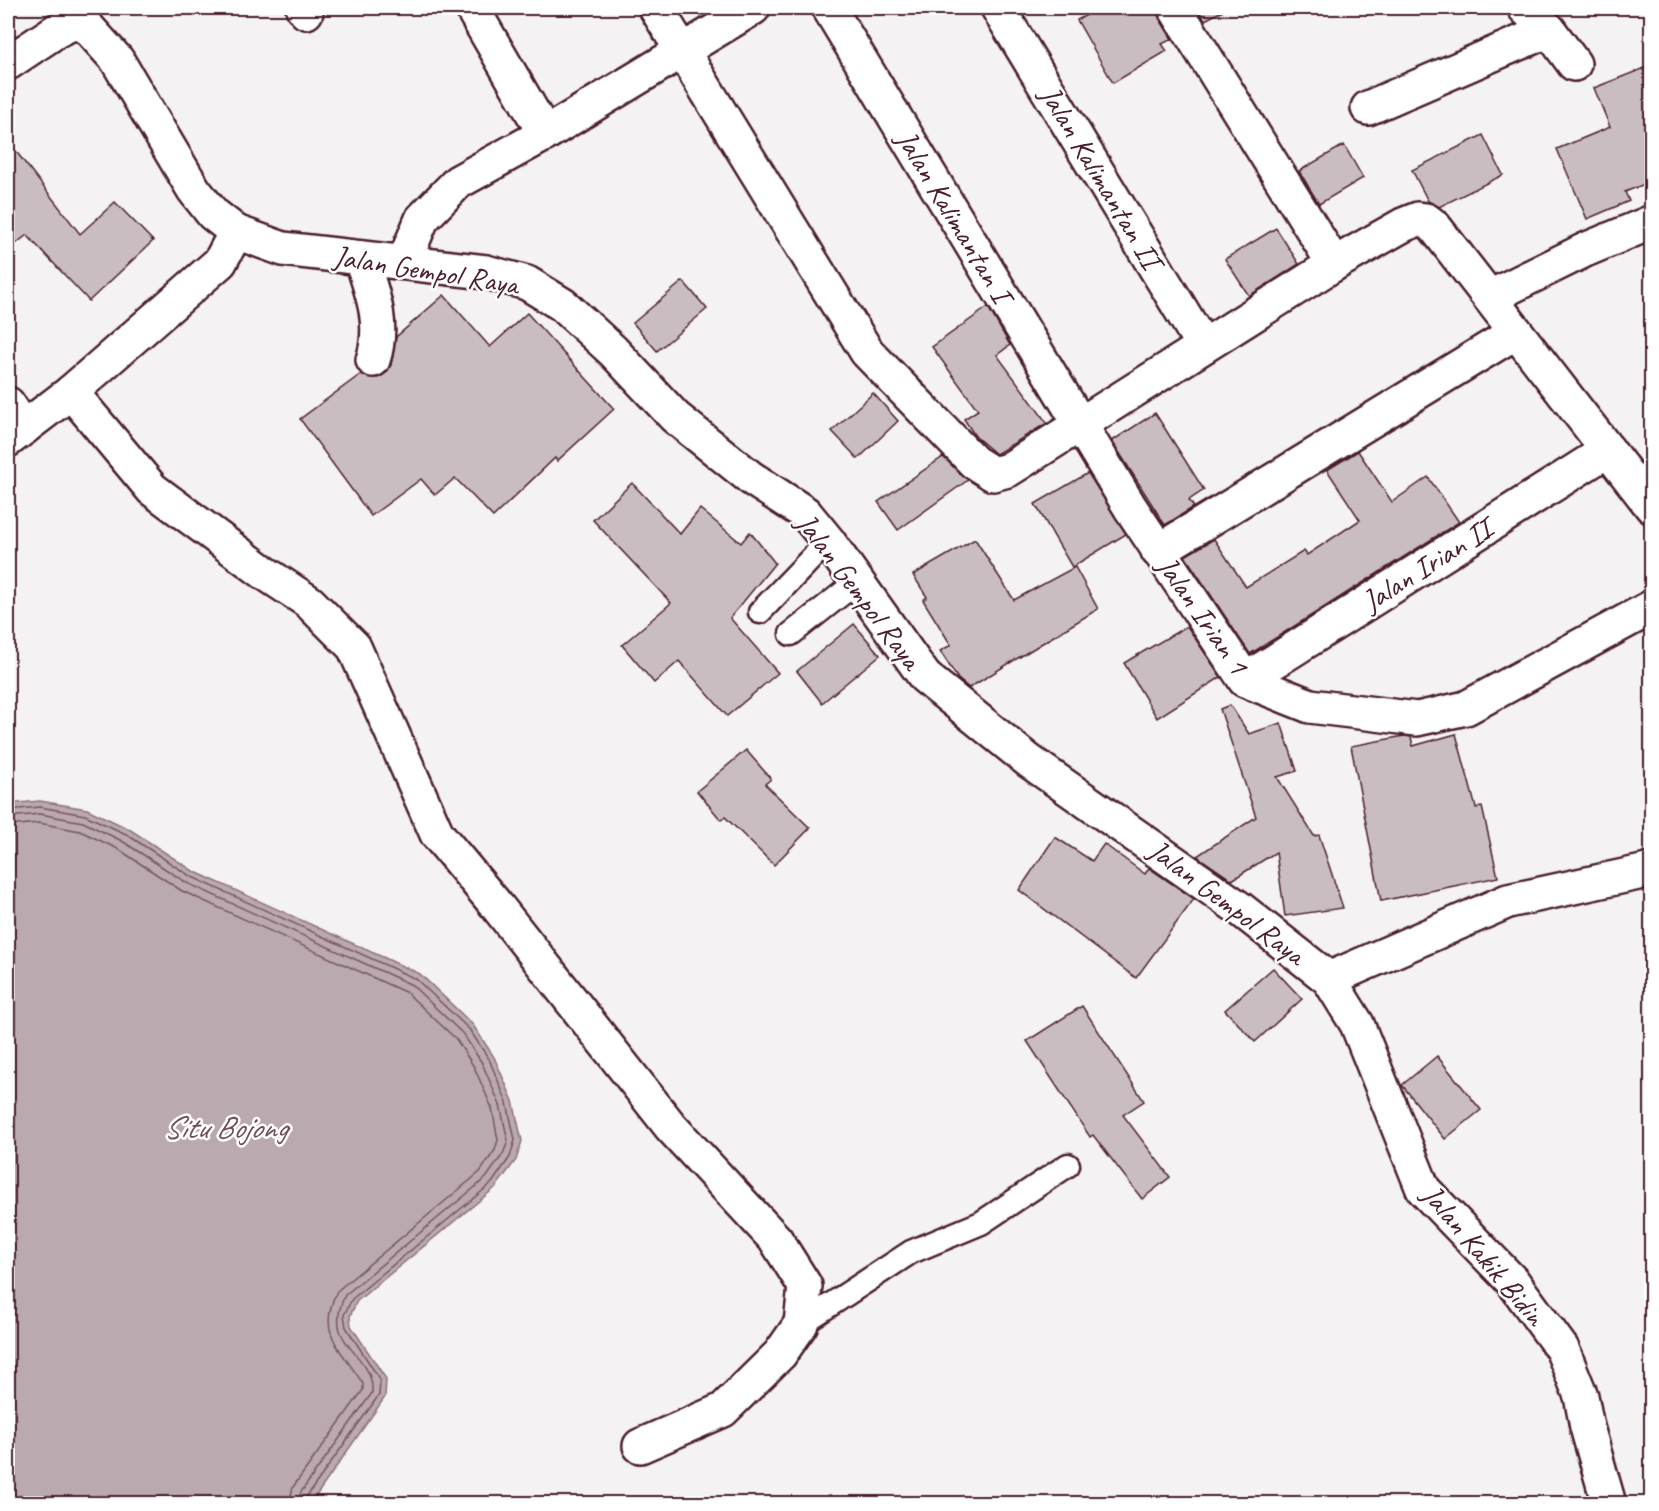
<svg xmlns="http://www.w3.org/2000/svg" width="1659" height="1511" font-family="Caveat,sans-serif">
<rect width="100%" height="100%" fill="#f4f2f2"/>
<filter id="ink" filterUnits="userSpaceOnUse"><feTurbulence type="fractalNoise" baseFrequency=".0167" numOctaves="2"/><feDisplacementMap in="SourceGraphic" scale="12" xChannelSelector="R" yChannelSelector="G"/><feConvolveMatrix kernelMatrix="1 2 1 2 8 2 1 2 1" color-interpolation-filters="sRGB"/></filter>
<g filter="url(#ink)">
<path fill="#baa9ae" stroke="#8d727a" stroke-width="1.5" d="M 40,801 L 87,809 L 129,829 L 193,871 L 420,974 L 473,1025 L 494,1057 L 513,1101 L 522,1141 L 516,1160 L 496,1187 L 357,1301 L 350,1316 L 351,1326 L 386,1379 L 385,1397 L 311,1503 L 8,1503 L 8,804 Z"/>
<g fill="none" stroke-linecap="round" stroke-linejoin="round">
<g stroke="#77565f" stroke-width="1.5">
<path d="M 8,810 L 40,807 L 85,815 L 126,834 L 190,876 L 416,979 L 469,1029 L 489,1059 L 507,1103 L 515,1140 L 510,1157 L 492,1183 L 352,1299 L 344,1315 L 346,1327 L 380,1380 L 379,1395 L 307,1496 L 305,1504"/>
<path d="M 8,817 L 40,814 L 83,822 L 122,841 L 187,883 L 412,985 L 463,1034 L 482,1063 L 500,1105 L 508,1141 L 503,1154 L 486,1178 L 345,1295 C 320,1348 375,1351 372,1393 L 301,1492 L 298,1504"/>
<path d="M 8,826 L 39,823 L 80,831 L 118,849 L 182,891 L 407,993 L 456,1039 L 474,1067 L 492,1108 L 498,1140 L 495,1150 L 480,1172 L 337,1291 C 316,1334 341,1348 363,1384 L 363,1390 L 293,1487 L 289,1504"/>
</g>
</g>
<g fill="#cabdc1" stroke="#4a1f2b" stroke-width="1.5">
<path d="M 1100,8 L 1156,8 L 1159,18 L 1172,39 L 1162,44 L 1167,51 L 1113,83 L 1077,20 Z"/>
<path d="M 1197,8 L 1228,8 L 1205,20 Z"/>
<path d="M 1652,65 L 1652,181 L 1625,192 L 1629,201 L 1587,219 L 1557,149 L 1610,127 L 1594,88 Z"/>
<path d="M 1483,135 L 1503,175 L 1439,207 L 1428,201 L 1412,170 Z"/>
<path d="M 8,141 L 80,234 L 115,202 L 153,241 L 89,301 L 27,235 L 8,250 Z"/>
<path d="M 1344,145 L 1363,178 L 1319,204 L 1299,171 Z"/>
<path d="M 1276,228 L 1299,264 L 1249,296 L 1225,259 Z"/>
<path d="M 683,281 L 707,309 L 657,351 L 633,323 Z"/>
<path d="M 444,295 L 490,347 L 527,313 L 614,409 L 557,461 L 555,458 L 493,517 L 455,478 L 435,495 L 421,479 L 371,516 L 300,419 L 361,374 L 378,378 L 386,373 L 391,365 L 396,337 Z"/>
<path d="M 988,307 L 1010,345 L 997,355 L 1047,423 L 996,454 L 975,436 L 964,419 L 978,410 L 932,347 Z"/>
<path d="M 873,393 L 898,421 L 858,459 L 832,431 Z"/>
<path d="M 1155,413 L 1204,490 L 1189,500 L 1194,507 L 1165,525 L 1112,441 Z"/>
<path d="M 1358,451 L 1392,502 L 1428,477 L 1459,522 L 1250,654 L 1185,556 L 1214,539 L 1246,587 L 1304,551 L 1307,555 L 1360,520 L 1327,470 Z"/>
<path d="M 943,457 L 968,480 L 898,530 L 878,502 Z"/>
<path d="M 1088,473 L 1126,534 L 1072,567 L 1035,504 Z"/>
<path d="M 632,483 L 680,534 L 700,509 L 741,543 L 750,532 L 775,563 L 730,618 L 778,673 L 727,716 L 679,661 L 654,683 L 622,645 L 671,603 L 593,520 Z"/>
<path d="M 975,539 L 1014,600 L 1075,567 L 1098,609 L 969,688 L 958,679 L 940,651 L 951,645 L 923,600 L 927,597 L 913,575 Z"/>
<path d="M 854,624 L 880,655 L 822,703 L 797,671 Z"/>
<path d="M 1187,626 L 1221,677 L 1157,718 L 1124,663 Z"/>
<path d="M 1230,705 L 1249,734 L 1281,723 L 1297,771 L 1277,777 L 1314,836 L 1319,835 L 1343,908 L 1285,916 L 1276,852 L 1232,880 L 1197,856 L 1256,817 L 1220,709 Z"/>
<path d="M 1456,734 L 1476,808 L 1482,807 L 1498,877 L 1381,901 L 1351,746 L 1404,736 L 1411,737 L 1413,746 Z"/>
<path d="M 746,750 L 771,779 L 765,784 L 810,828 L 774,865 L 725,817 L 721,820 L 697,791 Z"/>
<path d="M 1055,837 L 1092,861 L 1104,844 L 1145,874 L 1149,868 L 1194,899 L 1136,978 L 1019,890 Z"/>
<path d="M 1273,968 L 1302,999 L 1255,1042 L 1225,1010 Z"/>
<path d="M 1082,1006 L 1144,1101 L 1123,1115 L 1170,1177 L 1142,1199 L 1093,1135 L 1090,1137 L 1027,1041 Z"/>
<path d="M 1437,1056 L 1481,1110 L 1445,1139 L 1402,1085 Z"/>
</g>
<g fill="none" stroke-linecap="round" stroke-linejoin="round">
<g stroke="#4a1f2b" stroke-width="27">
<g id="service">
<path d="M 760,612 L 828,541"/>
<path d="M 791,634 L 858,581"/>
<path d="M 801,1324 L 911,1252 L 981,1223 L 1068,1165"/>
</g>
</g>
<g stroke="#4a1f2b" stroke-width="38">
<g id="minor">
<path d="M 303,8 L 306,12"/>
<path d="M 472,8 L 545,134"/>
<path d="M 656,8 L 867,352 L 974,462 L 993,474 L 1008,470 L 1334,264 L 1403,225 L 1418,219 L 1426,220 L 1434,226 L 1652,507"/>
<path d="M 829,8 L 1130,507 L 1245,680 L 1310,706 L 1417,719 L 1466,708 L 1652,607"/>
<path d="M 998,8 L 1203,346"/>
<path d="M 1175,8 L 1334,264"/>
<path d="M 1525,8 L 1549,30 L 1574,64"/>
<path d="M 1368,108 L 1549,30"/>
<path d="M 361,258 C 372,292 385,324 373,360"/>
<path d="M 404,262 L 422,219 L 458,182 L 545,134 L 753,8"/>
<path d="M 1490,297 L 1585,250 L 1652,222"/>
<path d="M 71,392 L 152,489 L 265,573 L 309,602 L 354,647 L 437,834 L 497,906 L 671,1127 L 776,1240 L 805,1286 L 801,1324 L 780,1354 L 723,1410 L 640,1446"/>
<path d="M 8,404 L 24,428"/>
<path d="M 8,440 L 71,392 L 220,262 L 236,232"/>
<path d="M 1158,551 L 1516,332"/>
<path d="M 1245,680 L 1608,450"/>
<path d="M 1329,979 L 1357,1024 L 1423,1189 L 1513,1282 L 1562,1349 L 1581,1396 L 1587,1427 L 1609,1504"/>
</g>
</g>
<g stroke="#4a1f2b" stroke-width="38">
<path id="tertiary" d="M 8,63 L 56,31 L 72,23 L 79,23 L 89,29 L 117,60 L 194,190 L 213,214 L 236,232 L 283,249 L 486,272 L 527,283 L 563,305 L 613,351 L 675,417 L 751,478 L 805,513 L 828,541 L 925,677 L 1029,761 L 1239,908 L 1329,979 L 1508,901 L 1652,870"/>
</g>
<use href="#service" stroke="#fff" stroke-width="22"/>
<use href="#minor" stroke="#fff" stroke-width="33"/>
<use href="#tertiary" stroke="#fff" stroke-width="33"/>
</g>
</g>
<g text-anchor="middle" dominant-baseline="central" stroke-width="5" stroke-linejoin="round" paint-order="stroke">
<g font-size="30" fill="#4a1f2b" stroke="#fff">
<text transform="translate(1101 177) rotate(59)">Jalan Kalimantan II</text>
<text transform="translate(954 216) rotate(59)">Jalan Kalimantan I</text>
<text transform="translate(426 270) rotate(9)">Jalan Gempol Raya</text>
<text transform="translate(1427 565) rotate(-32)">Jalan Irian II</text>
<text transform="translate(859 591) rotate(53)">Jalan Gempol Raya</text>
<text transform="translate(1203 615) rotate(55)">Jalan Irian 1</text>
<text transform="translate(1227 902) rotate(37)">Jalan Gempol Raya</text>
<text transform="translate(1484 1255) rotate(50)">Jalan Kakik Bidin</text>
</g>
<g font-size="32" font-style="italic" fill="#714f59" stroke="#fff">
<text x="225" y="1127">Situ Bojong</text>
</g>
</g>
<rect width="1659" height="1511" fill="none" stroke="#fff" stroke-width="30"/>
<rect x="15" y="15" width="1629" height="1481" fill="none" stroke="#4a1f2b" stroke-width="2" filter="url(#ink)"/>
</svg>
